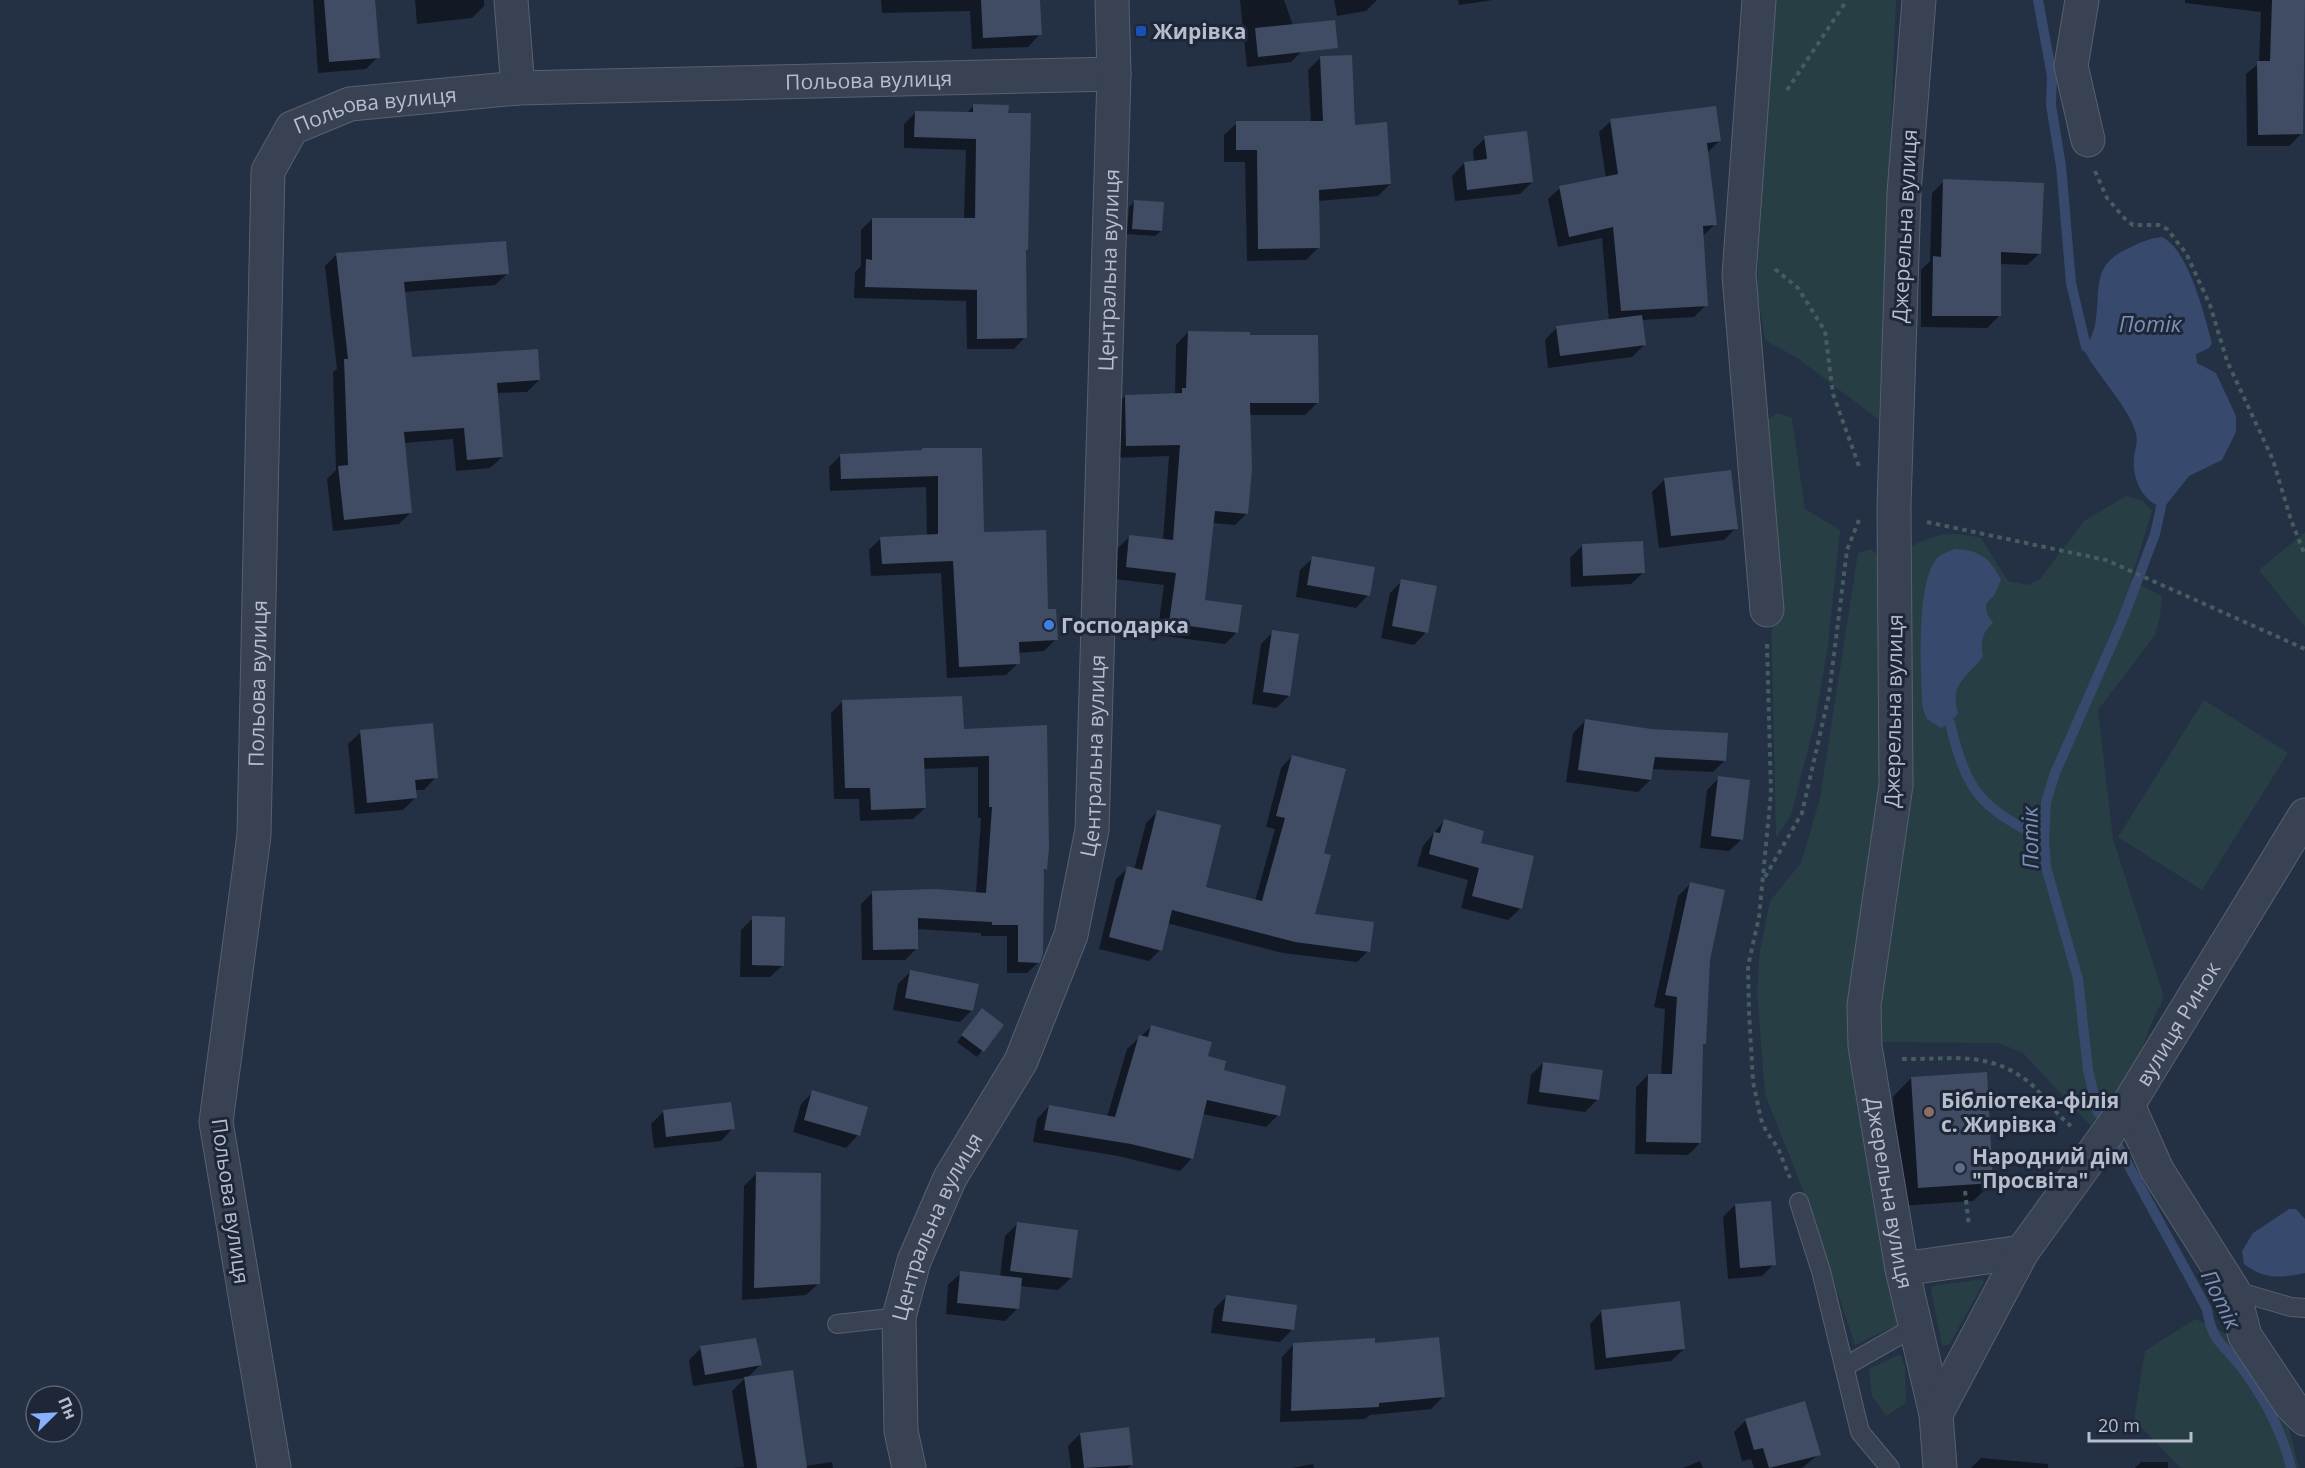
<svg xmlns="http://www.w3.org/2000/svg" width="2305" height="1468" font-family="'Open Sans',sans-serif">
<rect width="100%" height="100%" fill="#243044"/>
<g fill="#273f44">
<path d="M 1771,0 L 1896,0 L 1879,420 L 1799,359 L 1765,340 L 1757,289 Z"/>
<path d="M 1777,413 L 1792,418 L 1805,509 L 1840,530 L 1828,644 L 1815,722 L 1791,815 L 1776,838 L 1767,420 Z"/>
<path d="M 2126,496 L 2142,500 L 2152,511 L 2131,580 L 2162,596 L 2160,617 L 2155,635 L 2098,710 L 2113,839 L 2164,997 L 2150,1026 L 2139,1058 L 2091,1126 L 2023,1053 L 1999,1043 L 1879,1042 L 1877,1022 L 1910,547 C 1937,533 1951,531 1981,538 L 2008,581 L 2028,585 L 2040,579 L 2084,521 Z"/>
<path d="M 2305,532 L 2305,627 L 2259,570 Z"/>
<path d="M 1871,549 L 1881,558 L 1885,688 L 1857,1088 L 1897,1325 L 1855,1345 L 1803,1190 L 1765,1094 L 1757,992 L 1760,950 L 1770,901 L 1801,863 L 1820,798 L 1858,553 Z"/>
<path d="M 2204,700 L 2288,753 L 2202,890 L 2118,837 Z"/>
<path d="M 1982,1279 L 1984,1282 L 1949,1345 L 1942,1346 L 1931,1289 L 1933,1286 Z"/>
<path d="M 2195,1319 L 2229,1335 L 2289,1429 L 2299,1468 L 2181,1468 L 2134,1420 L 2145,1351 Z"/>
<path d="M 1900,1354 L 1905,1366 L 1906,1403 L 1886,1416 L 1872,1396 L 1869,1369 Z"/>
</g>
<g fill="#37496c">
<path d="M 2162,237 C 2189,250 2204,315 2212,343 L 2209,348 L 2196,354 L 2197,363 L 2216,373 L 2236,416 L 2236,432 L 2222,460 L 2189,476 L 2166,505 L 2161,507 C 2141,500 2132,477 2134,457 C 2135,448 2138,443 2136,434 C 2131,410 2098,376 2085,352 C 2088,343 2093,335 2095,325 C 2102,288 2089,265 2131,247 C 2141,242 2151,238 2162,237 Z"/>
<path d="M 1955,549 C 1980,550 1990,558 2001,580 L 1995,594 L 1986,604 L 1987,614 L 1993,623 C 1981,634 1981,641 1983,657 C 1967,677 1949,684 1958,713 L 1950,723 L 1941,728 L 1927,719 L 1923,709 C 1921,676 1915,581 1938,557 C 1942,554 1950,551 1955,549 Z"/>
<path d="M 2289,1209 L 2296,1209 L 2305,1219 L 2305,1273 C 2280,1278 2265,1280 2244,1264 L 2242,1251 L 2253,1233 Z"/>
</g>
<g fill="#0007">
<path d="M 313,0 L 374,0 L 378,57 L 366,69 L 318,73 Z"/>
<path d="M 415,0 L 484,0 L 484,6 L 472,18 L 417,24 Z"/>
<path d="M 881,0 L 1038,0 L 1040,34 L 1028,47 L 972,49 L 970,11 L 882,13 Z"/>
<path d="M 1240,0 L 1284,0 L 1302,51 L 1291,62 L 1247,67 Z"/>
<path d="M 1334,0 L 1377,0 L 1366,11 L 1337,16 Z"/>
<path d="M 1458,0 L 1493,0 L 1459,5 Z"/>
<path d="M 2185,0 L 2304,0 L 2301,134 L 2289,146 L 2247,146 L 2246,74 L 2259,63 L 2261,12 L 2185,3 Z"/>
<path d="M 1321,57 L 1353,126 L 1390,184 L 1378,196 L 1318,201 L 1318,248 L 1306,260 L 1247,261 L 1245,162 L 1224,162 L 1224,135 L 1237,123 L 1311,123 L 1308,70 Z"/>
<path d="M 974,105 L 1007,114 L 1027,250 L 1024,252 L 1025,337 L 1014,349 L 967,349 L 966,301 L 854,298 L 855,272 L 861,266 L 861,230 L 872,219 L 964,219 L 966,150 L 904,148 L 904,124 L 916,112 L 966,114 Z"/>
<path d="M 1611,121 L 1719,141 L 1707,153 L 1715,224 L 1703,236 L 1706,305 L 1694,317 L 1641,320 L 1644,345 L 1632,357 L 1548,368 L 1545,340 L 1557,327 L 1609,321 L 1602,238 L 1558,247 L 1548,199 L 1560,188 L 1606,178 L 1599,132 Z"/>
<path d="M 1485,138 L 1532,182 L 1520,194 L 1455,201 L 1452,176 L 1464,163 L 1474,162 L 1473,150 Z"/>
<path d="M 1944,181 L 2040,253 L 2027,265 L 2000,264 L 1999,316 L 1987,328 L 1921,327 L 1921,270 L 1930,261 L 1932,193 Z"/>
<path d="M 1134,202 L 1161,231 L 1155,236 L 1127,234 L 1129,207 Z"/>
<path d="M 337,254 L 507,274 L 495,285 L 404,292 L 411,359 L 539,380 L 527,392 L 496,393 L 502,457 L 490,468 L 456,471 L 453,439 L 404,443 L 411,512 L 399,524 L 333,531 L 327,479 L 336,470 L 333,372 L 337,369 L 325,266 Z"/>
<path d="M 1188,332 L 1249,337 L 1317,403 L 1305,415 L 1249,415 L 1247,513 L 1235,525 L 1212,523 L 1203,601 L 1237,632 L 1225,644 L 1157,635 L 1164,585 L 1114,579 L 1117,549 L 1129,537 L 1163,540 L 1169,456 L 1115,458 L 1113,408 L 1125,396 L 1175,395 L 1176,345 Z"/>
<path d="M 922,449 L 982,534 L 1046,611 L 1056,639 L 1044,651 L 1018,653 L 1018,663 L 1006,675 L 947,678 L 941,573 L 871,576 L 869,550 L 881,538 L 927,536 L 926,487 L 830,491 L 829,467 L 841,455 L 920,452 Z"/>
<path d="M 1665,479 L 1736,528 L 1724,540 L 1659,548 L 1652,492 Z"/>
<path d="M 1583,545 L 1644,572 L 1631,584 L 1571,587 L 1570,558 Z"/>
<path d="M 1313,558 L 1368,595 L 1356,608 L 1296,597 L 1300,570 Z"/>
<path d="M 1402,581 L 1426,632 L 1414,645 L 1381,638 L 1390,593 Z"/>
<path d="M 1273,632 L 1289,696 L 1276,708 L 1252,704 L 1261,644 Z"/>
<path d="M 843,701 L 962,730 L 1045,726 L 1046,869 L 1043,872 L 1039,962 L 1027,973 L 1007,973 L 1007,936 L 981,936 L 981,933 L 916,929 L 917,948 L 905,960 L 862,960 L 861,904 L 873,892 L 976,894 L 981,818 L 978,818 L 978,767 L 923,769 L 925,808 L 913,819 L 860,821 L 859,799 L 834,799 L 831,713 Z"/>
<path d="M 1585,721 L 1725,760 L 1713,772 L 1651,769 L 1650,780 L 1638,792 L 1566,782 L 1573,733 Z"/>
<path d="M 361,732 L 436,777 L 424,790 L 415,790 L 415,798 L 403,810 L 355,814 L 348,744 Z"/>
<path d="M 1292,756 L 1323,854 L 1313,915 L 1368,951 L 1357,962 L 1283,953 L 1167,923 L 1160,950 L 1149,961 L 1099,949 L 1116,879 L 1128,868 L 1134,870 L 1146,823 L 1158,811 L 1204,888 L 1255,901 L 1275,829 L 1266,827 L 1281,768 Z"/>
<path d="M 1719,778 L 1742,839 L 1729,851 L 1700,848 L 1707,790 Z"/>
<path d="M 1444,821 L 1479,844 L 1521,908 L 1508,920 L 1461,908 L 1468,880 L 1417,866 L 1423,846 Z"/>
<path d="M 1690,884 L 1708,960 L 1704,1043 L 1702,1046 L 1700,1143 L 1688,1155 L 1635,1154 L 1636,1087 L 1648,1075 L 1661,1075 L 1665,1009 L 1654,1007 L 1678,896 Z"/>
<path d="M 753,918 L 783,965 L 770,977 L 740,977 L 741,930 Z"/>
<path d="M 910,972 L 972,1010 L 960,1022 L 893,1010 L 898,984 Z"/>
<path d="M 982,1010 L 1002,1025 L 977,1057 L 957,1042 Z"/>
<path d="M 1151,1027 L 1207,1057 L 1278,1115 L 1266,1127 L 1203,1114 L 1192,1158 L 1180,1171 L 1118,1156 L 1033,1142 L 1037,1119 L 1049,1106 L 1107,1117 L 1127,1049 Z"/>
<path d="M 1543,1063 L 1597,1100 L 1585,1112 L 1527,1104 L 1531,1075 Z"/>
<path d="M 1911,1078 L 1992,1183 L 1973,1201 L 1900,1206 L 1893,1097 Z"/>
<path d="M 813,1092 L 858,1135 L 846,1148 L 793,1132 L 801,1104 Z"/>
<path d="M 663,1112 L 733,1128 L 721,1141 L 654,1148 L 651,1124 Z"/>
<path d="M 756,1174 L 819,1283 L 806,1295 L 742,1300 L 744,1186 Z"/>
<path d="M 1735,1205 L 1774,1264 L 1762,1276 L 1728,1279 L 1723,1217 Z"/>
<path d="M 1017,1224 L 1071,1278 L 1058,1290 L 1020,1286 L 1018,1308 L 1005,1321 L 946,1314 L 948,1285 L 961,1273 L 1000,1277 L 1005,1236 Z"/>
<path d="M 1226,1297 L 1292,1330 L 1280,1342 L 1211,1333 L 1214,1309 Z"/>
<path d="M 1602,1311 L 1684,1349 L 1671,1361 L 1595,1370 L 1590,1324 Z"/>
<path d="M 1294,1344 L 1374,1345 L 1443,1397 L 1431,1409 L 1370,1415 L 1365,1419 L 1280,1422 L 1282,1357 Z"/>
<path d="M 701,1348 L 760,1365 L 747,1378 L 806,1466 L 832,1462 L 833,1468 L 731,1468 L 744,1467 L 732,1391 L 745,1378 L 693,1386 L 689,1360 Z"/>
<path d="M 1746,1420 L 1819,1454 L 1802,1468 L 1754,1468 L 1751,1459 L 1742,1461 L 1734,1432 Z"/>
<path d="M 1080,1434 L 1132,1464 L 1128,1468 L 1071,1468 L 1068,1446 Z"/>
<path d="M 1981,1458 L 2048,1464 L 2048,1468 L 1971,1468 Z"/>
<path d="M 1700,1461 L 1703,1468 L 1683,1468 Z"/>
<path d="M 2141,1462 L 2168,1462 L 2168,1468 L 2135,1468 Z"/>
<path d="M 1313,1464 L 1314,1468 L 1292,1468 Z"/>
</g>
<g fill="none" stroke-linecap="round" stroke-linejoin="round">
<g stroke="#37496c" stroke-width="10">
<path d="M 2038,0 L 2052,76 L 2051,105 L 2061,166 L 2071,283 L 2086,347"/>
<path d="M 1950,723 C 1967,793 1980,807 2044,839"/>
<path d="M 2098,1113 L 2088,1070 L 2078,979 L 2046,867 L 2044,839 L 2046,802 L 2055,773 L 2122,621 L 2155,534 L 2161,507"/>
<path d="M 2118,1146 L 2207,1309 C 2212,1346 2228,1346 2247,1375 C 2267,1403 2283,1435 2291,1468"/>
</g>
</g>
<g fill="#404c64">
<path d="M 324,0 L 375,0 L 380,58 L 329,62 Z"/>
<path d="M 981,0 L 1040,0 L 1042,35 L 983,38 Z"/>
<path d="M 2272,0 L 2305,0 L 2303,134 L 2258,135 L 2257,61 L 2270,61 Z"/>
<path d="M 1335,20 L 1338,48 L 1258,57 L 1255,28 Z"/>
<path d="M 1352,55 L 1355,125 L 1387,122 L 1391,184 L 1319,190 L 1320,248 L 1258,249 L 1257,150 L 1236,150 L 1236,121 L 1323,121 L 1320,56 Z"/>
<path d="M 973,104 L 1009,105 L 1008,113 L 1031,113 L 1028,250 L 1026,250 L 1027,338 L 977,339 L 977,290 L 865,287 L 866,259 L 872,260 L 872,218 L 975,218 L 976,139 L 914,137 L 915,111 L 973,112 Z"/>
<path d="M 1716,106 L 1721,141 L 1707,143 L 1717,225 L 1703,226 L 1708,306 L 1621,311 L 1613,227 L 1569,237 L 1559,186 L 1618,174 L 1610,119 Z"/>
<path d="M 1527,131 L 1533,182 L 1467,190 L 1464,162 L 1487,159 L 1484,136 Z"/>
<path d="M 1943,179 L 2044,183 L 2041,254 L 2001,252 L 2001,316 L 1932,316 L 1933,256 L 1941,257 Z"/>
<path d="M 1134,200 L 1164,202 L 1162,231 L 1132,229 Z"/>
<path d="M 506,241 L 509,274 L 404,282 L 412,357 L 538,349 L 540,380 L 497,383 L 503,457 L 467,460 L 464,428 L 404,432 L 412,513 L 344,520 L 338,466 L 348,465 L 344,359 L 348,359 L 336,253 Z"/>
<path d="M 1642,315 L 1646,345 L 1560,356 L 1556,326 Z"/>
<path d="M 1188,331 L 1250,332 L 1250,335 L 1318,335 L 1319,403 L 1250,403 L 1252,469 L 1248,514 L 1215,511 L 1205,600 L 1242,605 L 1238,633 L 1169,623 L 1176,573 L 1126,567 L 1129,535 L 1173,540 L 1180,445 L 1126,446 L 1125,395 L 1182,393 L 1182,388 L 1186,388 Z"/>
<path d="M 922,448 L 982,448 L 984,532 L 1046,530 L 1048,609 L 1056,609 L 1058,640 L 1019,642 L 1020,664 L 959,667 L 953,561 L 882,564 L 880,537 L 938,534 L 938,476 L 841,479 L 840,454 L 922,450 Z"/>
<path d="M 1731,470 L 1738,529 L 1671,536 L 1664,478 Z"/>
<path d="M 1643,541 L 1645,573 L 1583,576 L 1582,544 Z"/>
<path d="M 1312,556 L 1375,567 L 1370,596 L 1307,585 Z"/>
<path d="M 1401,579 L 1437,586 L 1428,633 L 1392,626 Z"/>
<path d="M 1272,630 L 1299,634 L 1290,696 L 1263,692 Z"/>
<path d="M 962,696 L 964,729 L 1047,725 L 1049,848 L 1047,870 L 1044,869 L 1043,954 L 1040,963 L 1018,962 L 1018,925 L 992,925 L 992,922 L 918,918 L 918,949 L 873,950 L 872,891 L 935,889 L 986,893 L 992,807 L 989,807 L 989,756 L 924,758 L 926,808 L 871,810 L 870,788 L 845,788 L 842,700 Z"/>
<path d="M 1585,719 L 1651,729 L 1728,733 L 1726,761 L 1655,757 L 1651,780 L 1578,770 Z"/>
<path d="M 433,723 L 438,778 L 415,780 L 417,798 L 367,803 L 360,730 Z"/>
<path d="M 1292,755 L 1346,769 L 1324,853 L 1331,855 L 1315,914 L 1374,922 L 1370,952 L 1295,942 L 1172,910 L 1162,951 L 1109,937 L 1127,866 L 1142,870 L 1157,810 L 1221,825 L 1206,887 L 1262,901 L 1285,818 L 1276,816 Z"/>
<path d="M 1718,776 L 1750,780 L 1743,840 L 1711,836 Z"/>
<path d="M 1444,819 L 1484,831 L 1481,843 L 1534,856 L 1522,909 L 1472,896 L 1479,868 L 1429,854 L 1434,832 L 1440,833 Z"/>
<path d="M 1690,882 L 1725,890 L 1710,960 L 1706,1044 L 1703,1044 L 1701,1143 L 1646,1142 L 1648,1074 L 1672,1074 L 1677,997 L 1665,995 Z"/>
<path d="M 752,916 L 785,917 L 784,966 L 752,965 Z"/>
<path d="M 910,970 L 979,984 L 973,1011 L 905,998 Z"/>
<path d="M 982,1008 L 1004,1025 L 984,1052 L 961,1035 Z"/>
<path d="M 1151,1025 L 1212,1042 L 1208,1056 L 1226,1061 L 1224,1070 L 1286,1086 L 1280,1116 L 1207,1100 L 1193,1159 L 1131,1144 L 1044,1130 L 1049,1105 L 1115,1117 L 1139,1035 L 1148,1037 Z"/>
<path d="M 1543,1062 L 1603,1070 L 1599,1100 L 1539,1092 Z"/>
<path d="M 1987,1072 L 1993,1183 L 1918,1188 L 1911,1077 Z"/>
<path d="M 812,1090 L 868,1107 L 860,1136 L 804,1120 Z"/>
<path d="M 731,1102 L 735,1129 L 666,1137 L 663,1110 Z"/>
<path d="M 756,1172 L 821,1173 L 820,1284 L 754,1288 Z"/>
<path d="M 1771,1201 L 1776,1265 L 1740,1268 L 1735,1204 Z"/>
<path d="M 1017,1222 L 1078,1230 L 1072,1278 L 1010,1271 Z"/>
<path d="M 960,1271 L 1022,1278 L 1019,1309 L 957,1303 Z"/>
<path d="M 1226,1295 L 1297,1305 L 1294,1330 L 1222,1321 Z"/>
<path d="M 1680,1301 L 1685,1349 L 1606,1358 L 1601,1310 Z"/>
<path d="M 1439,1337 L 1445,1397 L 1379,1403 L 1379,1407 L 1291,1411 L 1293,1343 L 1375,1338 L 1375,1343 Z"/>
<path d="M 756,1338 L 762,1365 L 705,1375 L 700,1346 Z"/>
<path d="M 793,1370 L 807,1468 L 757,1468 L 744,1377 Z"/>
<path d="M 1805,1401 L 1821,1455 L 1769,1468 L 1763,1448 L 1754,1450 L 1745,1419 Z"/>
<path d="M 1129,1427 L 1133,1465 L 1084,1468 L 1080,1433 Z"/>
</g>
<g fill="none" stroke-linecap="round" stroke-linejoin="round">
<g stroke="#576070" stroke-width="20">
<g id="service">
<path d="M 1799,1202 L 1821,1271 L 1860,1432 L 1890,1468"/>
<path d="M 2233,1290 L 2291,1307 L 2305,1308"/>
<path d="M 837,1324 L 899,1317"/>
<path d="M 1844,1367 L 1914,1327"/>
</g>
</g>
<g stroke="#576070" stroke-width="35">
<g id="minor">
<path d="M 511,0 L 518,88"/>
<path d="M 1759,0 L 1739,275 L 1767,610"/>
<path id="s1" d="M 1919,0 L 1904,193 L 1894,506 L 1896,785 L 1864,1005 L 1865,1046 L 1902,1269 L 1936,1414 L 1940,1468"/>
<path d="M 2082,0 L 2071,66 L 2088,140"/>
<path d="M 2128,1105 L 2157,1170 L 2233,1290 L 2245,1336 L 2291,1405 L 2305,1419"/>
<path d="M 1902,1269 L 2022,1252"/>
<path id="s2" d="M 1936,1414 L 2022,1252 L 2128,1105 L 2305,815"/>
<path id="s3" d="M 274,1468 L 216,1122 L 254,835 L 268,171 L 292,128 L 350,104 L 518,88 L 1114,74"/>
</g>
</g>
<g stroke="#576070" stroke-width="35">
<g id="tertiary">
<path id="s4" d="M 909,1468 L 901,1431 L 899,1317 L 914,1261 L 950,1178 L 1021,1061 L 1071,935 L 1092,830 L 1114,74 L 1112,0"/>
</g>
</g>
<g stroke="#455c61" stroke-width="4" stroke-dasharray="4.5 4.5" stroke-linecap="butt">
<path d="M 1787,90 L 1847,0"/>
<path d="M 2095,171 L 2107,198 L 2126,220 L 2133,225 L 2159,225 L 2167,229 L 2186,253 L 2210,305 L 2227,361 L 2273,460 L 2291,520 L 2305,555"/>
<path d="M 1775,269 L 1798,288 L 1825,331 L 1833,394 L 1860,469"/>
<path d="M 1927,522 L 2106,560 L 2305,649"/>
<path d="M 1767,644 L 1771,793 L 1759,917 L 1748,966 L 1749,1012 L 1753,1082 L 1761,1119 L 1766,1131 L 1778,1148 L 1790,1178"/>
<path d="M 1765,877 L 1802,813 L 1829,695 L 1847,550 L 1859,520"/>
<path d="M 1902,1059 C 1948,1060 1986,1050 2026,1080 C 2043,1093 2053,1112 2071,1126"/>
<path d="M 1965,1191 L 1969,1226"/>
</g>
<use href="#service" stroke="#394253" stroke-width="18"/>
<use href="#minor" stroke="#394253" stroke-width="33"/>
<use href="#tertiary" stroke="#394253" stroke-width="33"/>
</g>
<rect fill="#1a4fb4" stroke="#1e2738" stroke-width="2" x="1135" y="25" width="12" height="12" rx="3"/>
<circle fill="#3f7fe0" stroke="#1e2738" stroke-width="2" cx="1049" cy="625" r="6"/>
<circle fill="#8d6e63" stroke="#1e2738" stroke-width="2" cx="1929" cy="1112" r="6"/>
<circle fill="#5c6f8a" stroke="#1e2738" stroke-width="2" cx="1960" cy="1168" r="6"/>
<g text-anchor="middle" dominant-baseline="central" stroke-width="6" stroke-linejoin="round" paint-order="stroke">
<g font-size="21" font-weight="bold" fill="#b6bdcd" stroke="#1e2738" text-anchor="start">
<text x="1153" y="31">Жирівка</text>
<text x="1061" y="625">Господарка</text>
<text x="1941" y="1100">Бібліотека-філія<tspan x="1941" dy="24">с. Жирівка</tspan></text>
<text x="1972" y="1156">Народний дім<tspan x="1972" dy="24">"Просвіта"</tspan></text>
</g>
<g font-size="21" fill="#b6bdcd" stroke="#1e2738">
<text stroke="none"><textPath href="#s3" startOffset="1936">Польова вулиця</textPath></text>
<text stroke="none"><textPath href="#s3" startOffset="1440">Польова вулиця</textPath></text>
<text transform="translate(1904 226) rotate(-87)">Джерельна вулиця</text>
<text stroke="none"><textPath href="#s4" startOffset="1240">Центральна вулиця</textPath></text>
<text stroke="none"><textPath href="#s3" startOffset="792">Польова вулиця</textPath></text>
<text transform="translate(1893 711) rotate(-89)">Джерельна вулиця</text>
<text stroke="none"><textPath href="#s4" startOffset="754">Центральна вулиця</textPath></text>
<text stroke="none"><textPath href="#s2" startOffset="460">вулиця Ринок</textPath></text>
<text stroke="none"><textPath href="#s1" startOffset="1198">Джерельна вулиця</textPath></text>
<text transform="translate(231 1201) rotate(82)">Польова вулиця</text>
<text stroke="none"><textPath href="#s4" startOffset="250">Центральна вулиця</textPath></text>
</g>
<g font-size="22" font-style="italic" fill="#7c90b6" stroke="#1e2738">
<text x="2150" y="323">Потік</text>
<text transform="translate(2029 838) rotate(-91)">Потік</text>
<text transform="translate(2222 1299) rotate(64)">Потік</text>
</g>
</g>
<g transform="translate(54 1414) rotate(66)"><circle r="28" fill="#1e2738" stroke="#5b6374" stroke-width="1.5"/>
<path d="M0-4.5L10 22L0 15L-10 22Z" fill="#89afff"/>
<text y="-9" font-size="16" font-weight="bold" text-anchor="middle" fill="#b6bdcd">Пн</text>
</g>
<path d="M2089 1432v9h102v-9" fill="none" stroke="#b6bdcd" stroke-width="3"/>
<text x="2098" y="1432" font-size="18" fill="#b6bdcd" stroke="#1e2738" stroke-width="4.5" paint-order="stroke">20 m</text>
</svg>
